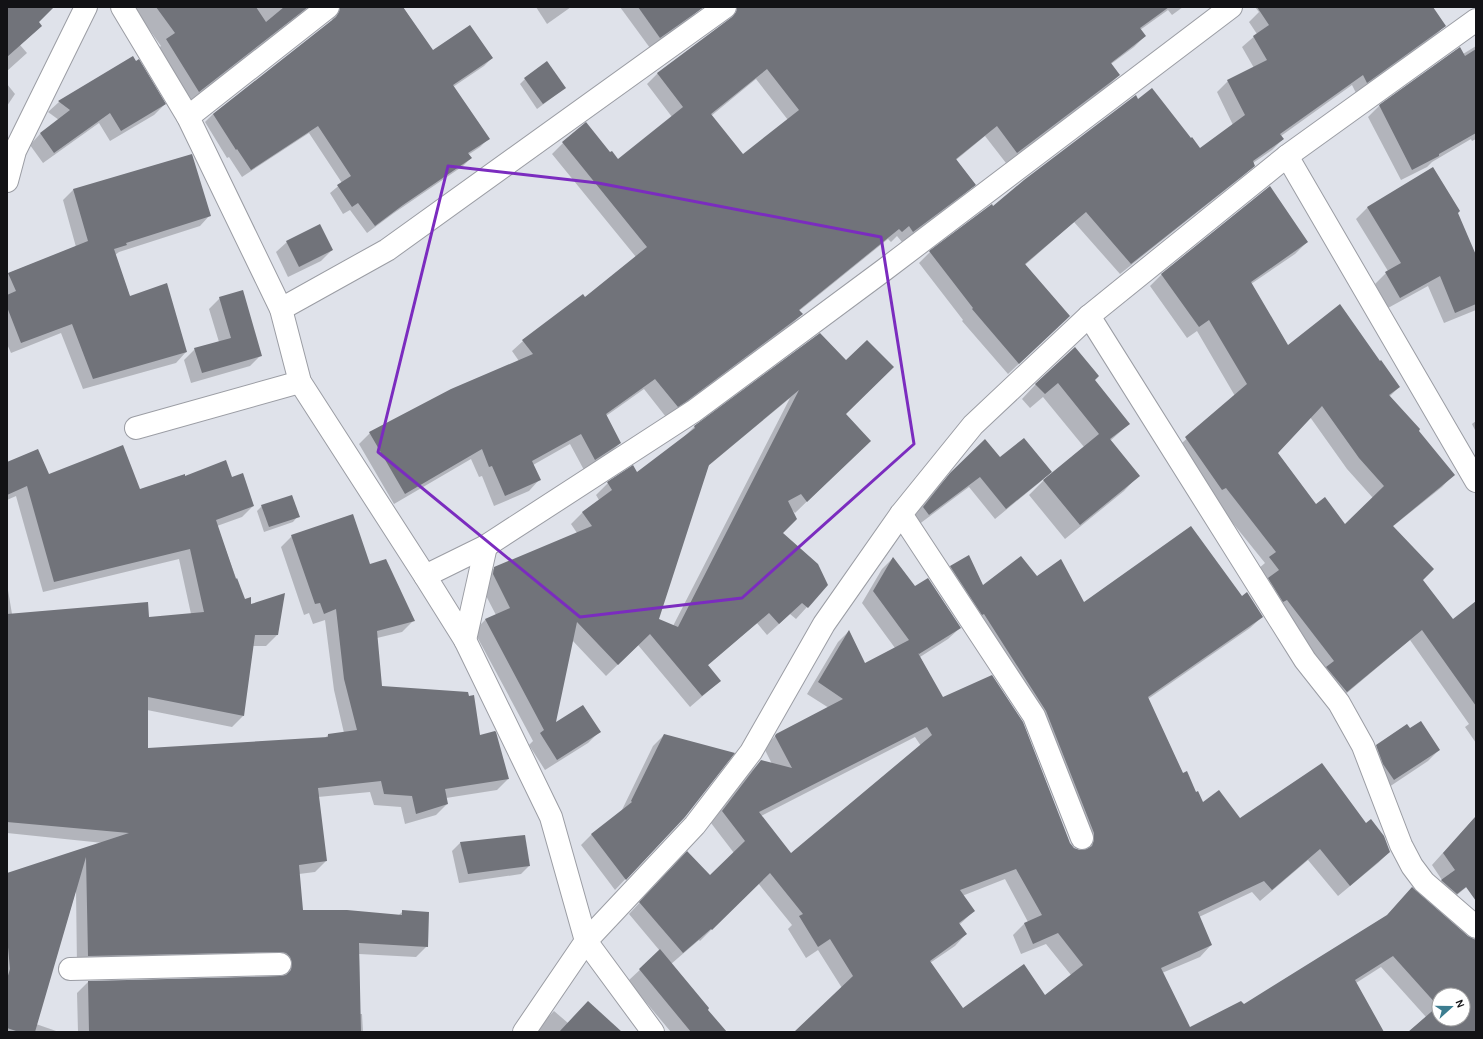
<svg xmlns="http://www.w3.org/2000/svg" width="1483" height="1039" font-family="Karla,sans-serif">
<rect width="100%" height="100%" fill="#dfe2ea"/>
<g fill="#0003" fill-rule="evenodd">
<path d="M 7,7 L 52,7 L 38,22 L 20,45 L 27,53 L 7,71 Z"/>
<path d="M 133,7 L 319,7 L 306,11 L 185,105 L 153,53 L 161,46 Z"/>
<path d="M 340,7 L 403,7 L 432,52 L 492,58 L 484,66 L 453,87 L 488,139 L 480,147 L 468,155 L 471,158 L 463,166 L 394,213 L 367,233 L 350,210 L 343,214 L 330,193 L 342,183 L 309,133 L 242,177 L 229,157 L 227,158 L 205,122 L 213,114 L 332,21 L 333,15 Z"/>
<path d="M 536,7 L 571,7 L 547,24 Z"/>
<path d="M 620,7 L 702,7 L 691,18 L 650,48 Z"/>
<path d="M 755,7 L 1183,7 L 1172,15 L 1168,10 L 1140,30 L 1145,36 L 1134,47 L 1111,64 L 1119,75 L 1108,86 L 1006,163 L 985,136 L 956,160 L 975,184 L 964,195 L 902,242 L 897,236 L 891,242 L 888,239 L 799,311 L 802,314 L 791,325 L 675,411 L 666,417 L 644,389 L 606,416 L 620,443 L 609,454 L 584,470 L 570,444 L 533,465 L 539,480 L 529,491 L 494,506 L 482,476 L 479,477 L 471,459 L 394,504 L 359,444 L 370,433 L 519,361 L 512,351 L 523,341 L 585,298 L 636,257 L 552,154 L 563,143 L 610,154 L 618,160 L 672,117 L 647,84 L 658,73 ZM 756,79 L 788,120 L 743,156 L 711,116 Z"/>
<path d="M 1255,7 L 1431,7 L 1444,26 L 1434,37 L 1356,93 L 1352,85 L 1281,136 L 1283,139 L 1272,150 L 1253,163 L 1254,165 L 1243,176 L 1120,274 L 1074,222 L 1025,265 L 1058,327 L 1008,374 L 962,321 L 963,320 L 919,263 L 930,252 L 993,208 L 1138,100 L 1190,139 L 1200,149 L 1233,125 L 1217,92 L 1228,81 L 1254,68 L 1242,47 L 1257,34 L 1249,22 L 1259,12 Z"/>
<path d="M 1476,46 L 1476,139 L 1472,141 L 1471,139 L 1432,162 L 1427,167 L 1401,180 L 1368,117 L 1379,106 L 1459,49 L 1463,54 Z"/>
<path d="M 133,58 L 165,104 L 154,115 L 110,141 L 99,123 L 43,163 L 30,145 L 40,134 L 59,120 L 48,112 L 59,102 Z"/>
<path d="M 525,79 L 565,88 L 537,109 L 520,84 Z"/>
<path d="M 7,84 L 15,94 L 7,106 Z"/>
<path d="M 191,155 L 210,215 L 200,226 L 119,252 L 115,255 L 130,297 L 186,352 L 176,363 L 83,389 L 61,333 L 11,353 L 7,344 L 7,275 L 9,273 L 76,247 L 63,200 L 73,190 Z"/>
<path d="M 1433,168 L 1457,213 L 1476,258 L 1476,310 L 1444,323 L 1428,286 L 1388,308 L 1375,284 L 1388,271 L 1356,219 L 1367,208 Z"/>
<path d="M 1269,188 L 1307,242 L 1295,254 L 1251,284 L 1288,346 L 1380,362 L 1399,387 L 1389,397 L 1453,475 L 1442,487 L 1392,527 L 1422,580 L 1453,620 L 1476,603 L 1476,743 L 1465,727 L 1469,724 L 1410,640 L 1335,703 L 1258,569 L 1265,563 L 1174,450 L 1235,396 L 1197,331 L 1187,338 L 1150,286 L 1161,275 ZM 1310,417 L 1347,469 L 1373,498 L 1345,525 L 1316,506 L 1277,453 Z"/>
<path d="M 287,242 L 332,250 L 321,261 L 288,277 L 276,252 Z"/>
<path d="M 220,298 L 261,355 L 250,366 L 191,383 L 184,360 L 195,349 L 219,342 L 209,309 Z"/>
<path d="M 820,334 L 844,414 L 858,452 L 795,513 L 791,509 L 782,533 L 827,585 L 796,619 L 790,614 L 767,635 L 757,623 L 707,666 L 720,681 L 690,707 L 638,645 L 606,676 L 572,640 L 554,724 L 599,732 L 588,743 L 545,770 L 529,745 L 533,741 L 474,631 L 485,620 L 496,615 L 481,586 L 483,579 L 495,568 L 577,533 L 571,524 L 582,513 L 599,500 L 596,495 L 608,483 L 637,473 L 683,438 L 694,427 ZM 790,398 L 673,626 L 657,619 L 707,467 Z"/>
<path d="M 1094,380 L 1129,424 L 1110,441 L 1138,476 L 1124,491 L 1065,539 L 1029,495 L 1043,481 L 1084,447 L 1043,397 L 1030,408 L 1022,399 L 1036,384 Z"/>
<path d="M 1476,421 L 1476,432 L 1472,424 Z"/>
<path d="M 985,440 L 1000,459 L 1050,472 L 1040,482 L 995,519 L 969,487 L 918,525 L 912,519 L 939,485 Z"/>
<path d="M 7,463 L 48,475 L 140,490 L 185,477 L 231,478 L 253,506 L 242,517 L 217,526 L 244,600 L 251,605 L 277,635 L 266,646 L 252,646 L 243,716 L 232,727 L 147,710 L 147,749 L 325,738 L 328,735 L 344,733 L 334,690 L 325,620 L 313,624 L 309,613 L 304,615 L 281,547 L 292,536 L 369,565 L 413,621 L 402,632 L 377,638 L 381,687 L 479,736 L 508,779 L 497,790 L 446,798 L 447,804 L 436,815 L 405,824 L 401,807 L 374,805 L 370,792 L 318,797 L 326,861 L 315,872 L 299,874 L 302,911 L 398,916 L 403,911 L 427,946 L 416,957 L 359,954 L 360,1014 L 362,1014 L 363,1032 L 78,1032 L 77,993 L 88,982 L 280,978 L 282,976 L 280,969 L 77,967 L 76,890 L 36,1024 L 59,1032 L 7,1032 L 7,874 L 103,843 L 7,833 L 7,584 L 12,614 L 148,618 L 191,614 L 179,559 L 43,592 L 16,496 L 7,500 Z"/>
<path d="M 262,506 L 298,516 L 293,522 L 264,532 L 257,511 Z"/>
<path d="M 893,558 L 915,587 L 960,628 L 948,639 L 920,657 L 942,698 L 1074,849 L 1083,851 L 1083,846 L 1034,723 L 939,578 L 950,566 L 982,587 L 1036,577 L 1083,603 L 1241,597 L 1262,617 L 1250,628 L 1148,699 L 1183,774 L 1203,803 L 1239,819 L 1366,825 L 1389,852 L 1378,863 L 1338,896 L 1308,860 L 1260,901 L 1252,892 L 1199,917 L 1211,945 L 1200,957 L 1162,973 L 1189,1028 L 1243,1006 L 1385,917 L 1467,937 L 1476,941 L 1476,1032 L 1409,1032 L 1426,1017 L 1381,967 L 1356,983 L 1383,1032 L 796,1032 L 842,988 L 818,950 L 806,958 L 788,929 L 792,925 L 758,883 L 700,941 L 699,940 L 671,964 L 725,1032 L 671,1032 L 628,981 L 660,951 L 629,914 L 676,864 L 710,877 L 734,853 L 711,823 L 750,772 L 761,761 L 772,764 L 764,748 L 776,735 L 829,708 L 807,694 L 838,642 L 849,631 L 865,665 L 895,648 L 862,603 L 882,569 ZM 915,737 L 921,746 L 791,854 L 761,816 ZM 1005,879 L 1028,922 L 1024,924 L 1013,935 L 1021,954 L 1046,944 L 1071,975 L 1045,996 L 963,1009 L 930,963 L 955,946 L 966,934 L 959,925 L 974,911 L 962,896 ZM 1439,995 L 1463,995 L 1463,1019 L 1439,1019 Z"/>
<path d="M 1410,730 L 1439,750 L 1428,761 L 1383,791 L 1366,757 L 1377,746 Z"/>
<path d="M 664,735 L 685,816 L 615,890 L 581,845 L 591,835 L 621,812 L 653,746 Z"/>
<path d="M 1476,816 L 1476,879 L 1445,905 L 1430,892 L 1442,880 L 1432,865 Z"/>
<path d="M 460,843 L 529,866 L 521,874 L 459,883 L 452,851 Z"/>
<path d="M 588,1002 L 620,1032 L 537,1032 L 544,1021 L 554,1011 L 568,1023 Z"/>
</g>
<g fill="#71737a" fill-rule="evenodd">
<path d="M 7,7 L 54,7 L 39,22 L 42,26 L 7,57 Z"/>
<path d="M 156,7 L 256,7 L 266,22 L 284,7 L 308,7 L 199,92 L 166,39 L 175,33 Z"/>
<path d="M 340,7 L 403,7 L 433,50 L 470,25 L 493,58 L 453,85 L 490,139 L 468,153 L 472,158 L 403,205 L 375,226 L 358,203 L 352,207 L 337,185 L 351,176 L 318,126 L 251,170 L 237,149 L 236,150 L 213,114 L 336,17 L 339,12 Z"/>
<path d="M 638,7 L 704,7 L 660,38 Z"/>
<path d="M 737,7 L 1169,7 L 1140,28 L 1146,36 L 1111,63 L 1120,75 L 1017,153 L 997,126 L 956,159 L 976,185 L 913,232 L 909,226 L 902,232 L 899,229 L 799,310 L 803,314 L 687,401 L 678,407 L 655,379 L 606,414 L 621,443 L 595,460 L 581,434 L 532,461 L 541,480 L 505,496 L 492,466 L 489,467 L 482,449 L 405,494 L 369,432 L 451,389 L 533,354 L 522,340 L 583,294 L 585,297 L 647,247 L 562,142 L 586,122 L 610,152 L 612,151 L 618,159 L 683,107 L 657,73 L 732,17 L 736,12 ZM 767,69 L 799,110 L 743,154 L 711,114 Z"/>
<path d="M 1257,7 L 1433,7 L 1446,26 L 1367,83 L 1363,75 L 1280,134 L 1284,139 L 1253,161 L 1255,166 L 1131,264 L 1086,212 L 1025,264 L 1070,316 L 1019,364 L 972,309 L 973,308 L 929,251 L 992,204 L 993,206 L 1024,180 L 1136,95 L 1138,99 L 1152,88 L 1191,138 L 1192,137 L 1200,148 L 1245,115 L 1227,80 L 1267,60 L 1253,36 L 1269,25 Z"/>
<path d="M 1460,47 L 1465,56 L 1476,49 L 1476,133 L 1439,154 L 1439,156 L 1412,170 L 1379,105 Z"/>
<path d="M 133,56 L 136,61 L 139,59 L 166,104 L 121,131 L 110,113 L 54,153 L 40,133 L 70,110 L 58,101 Z"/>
<path d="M 547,61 L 566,88 L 543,104 L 524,78 Z"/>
<path d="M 192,154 L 211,216 L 126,243 L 127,245 L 114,249 L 130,296 L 167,283 L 187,352 L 93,379 L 72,324 L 21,343 L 7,307 L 7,295 L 16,291 L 8,273 L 88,241 L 73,189 Z"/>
<path d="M 1433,167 L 1460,211 L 1458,213 L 1476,255 L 1476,304 L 1455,313 L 1440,276 L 1400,298 L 1385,272 L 1401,263 L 1367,207 Z"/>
<path d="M 1270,186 L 1308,242 L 1251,282 L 1288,345 L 1340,304 L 1380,361 L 1381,360 L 1400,387 L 1389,395 L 1420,429 L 1419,431 L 1455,475 L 1393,526 L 1434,569 L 1423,580 L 1453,619 L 1476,601 L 1476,706 L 1422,630 L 1347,692 L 1326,667 L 1334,661 L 1287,600 L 1283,602 L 1268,578 L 1279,570 L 1269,557 L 1276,552 L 1226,488 L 1222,490 L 1185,437 L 1247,384 L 1209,320 L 1199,327 L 1161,274 ZM 1322,406 L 1359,458 L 1384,486 L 1345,524 L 1325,497 L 1316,504 L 1278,453 Z"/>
<path d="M 320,224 L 333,250 L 299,267 L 286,241 Z"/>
<path d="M 243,290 L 262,356 L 202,373 L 194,348 L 231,338 L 219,297 Z"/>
<path d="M 820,333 L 846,360 L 867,340 L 894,367 L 846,414 L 871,441 L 807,502 L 801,494 L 788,501 L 797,519 L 783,533 L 818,564 L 828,585 L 808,608 L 802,603 L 779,624 L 769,613 L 708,665 L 721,681 L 702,696 L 650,634 L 618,665 L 577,622 L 556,722 L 583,705 L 601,732 L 557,760 L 540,733 L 544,730 L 485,619 L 510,608 L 493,574 L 494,567 L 592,526 L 582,512 L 612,490 L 607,482 L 633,465 L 637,472 L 695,428 L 694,426 ZM 799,390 L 678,627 L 659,619 L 709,465 Z"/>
<path d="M 1075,347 L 1099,376 L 1095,380 L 1130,424 L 1110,439 L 1140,476 L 1080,525 L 1043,480 L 1099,434 L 1058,383 L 1045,394 L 1035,384 Z"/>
<path d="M 1024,438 L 1052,472 L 1006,509 L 980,477 L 929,515 L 923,507 L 950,473 L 985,439 L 1000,457 Z"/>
<path d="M 123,445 L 140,489 L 185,474 L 185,476 L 226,460 L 232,477 L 243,473 L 254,506 L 216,520 L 236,579 L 237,578 L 245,599 L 251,597 L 251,604 L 285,593 L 278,635 L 255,635 L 244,716 L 148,697 L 148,748 L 328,737 L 328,734 L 357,730 L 344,679 L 336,609 L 324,614 L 320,603 L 315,604 L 291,535 L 353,514 L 370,564 L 386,559 L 415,621 L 377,631 L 382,686 L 468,692 L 469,696 L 474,695 L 480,735 L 495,731 L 496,732 L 509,779 L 445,789 L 448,804 L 416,814 L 412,796 L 384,794 L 381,781 L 318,788 L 327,861 L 299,865 L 303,910 L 347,910 L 402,915 L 402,910 L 429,912 L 428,947 L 359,943 L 361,1032 L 89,1032 L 88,981 L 280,976 L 286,975 L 291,970 L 292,963 L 290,957 L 286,953 L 280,952 L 88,956 L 86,857 L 35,1032 L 19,1032 L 7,1028 L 7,979 L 10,969 L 7,936 L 7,873 L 129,833 L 7,822 L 7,614 L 148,602 L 149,617 L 204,612 L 190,549 L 54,582 L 27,486 L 7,495 L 7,462 L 38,449 L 49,474 Z"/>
<path d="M 292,495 L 300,517 L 269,527 L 261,505 Z"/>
<path d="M 1191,526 L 1242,596 L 1247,592 L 1263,617 L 1148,697 L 1183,773 L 1187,771 L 1196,792 L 1198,791 L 1203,802 L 1219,790 L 1240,818 L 1322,763 L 1366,823 L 1371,819 L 1384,836 L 1390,852 L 1350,886 L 1320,849 L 1272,890 L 1264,881 L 1198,912 L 1212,945 L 1161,968 L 1190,1027 L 1241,1001 L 1244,1004 L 1387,915 L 1412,887 L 1468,936 L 1476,940 L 1476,1032 L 1408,1032 L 1438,1006 L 1393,956 L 1355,980 L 1384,1032 L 794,1032 L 853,976 L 830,939 L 818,947 L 799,916 L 803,914 L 770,873 L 712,930 L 711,929 L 683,953 L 639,902 L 687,851 L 710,875 L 745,841 L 722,811 L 761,760 L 792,768 L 775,736 L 776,734 L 843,699 L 818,682 L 849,630 L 865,663 L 909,640 L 873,591 L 893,557 L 915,586 L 928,578 L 961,628 L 919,654 L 918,653 L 943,697 L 992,675 L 1023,722 L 1070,843 L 1074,848 L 1080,850 L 1087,849 L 1092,846 L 1094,840 L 1094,833 L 1046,711 L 984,614 L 982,615 L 950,566 L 969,555 L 983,585 L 1021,556 L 1037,576 L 1061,559 L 1084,602 ZM 927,727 L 932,735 L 791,853 L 759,812 ZM 1016,869 L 1042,915 L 1024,923 L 1033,944 L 1058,933 L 1083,965 L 1045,995 L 1024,964 L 963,1008 L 930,961 L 967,934 L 959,923 L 975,911 L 960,890 ZM 1439,995 L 1463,995 L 1463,1019 L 1439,1019 Z"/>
<path d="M 1421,721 L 1440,750 L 1394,780 L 1383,764 L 1376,745 L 1407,724 L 1410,728 Z"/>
<path d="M 664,734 L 735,753 L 685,817 L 626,880 L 591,834 L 632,802 L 631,801 Z"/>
<path d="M 1476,816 L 1476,901 L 1466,887 L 1457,894 L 1441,880 L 1455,870 L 1443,853 Z"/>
<path d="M 525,835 L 530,866 L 468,874 L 460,842 Z"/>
<path d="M 660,949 L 709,1008 L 708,1010 L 727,1032 L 691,1032 L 639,969 Z"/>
<path d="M 588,1001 L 622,1032 L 559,1032 Z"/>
</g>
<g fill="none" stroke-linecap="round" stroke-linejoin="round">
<g stroke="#9b9da4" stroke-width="24">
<g id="minor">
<path d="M 122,7 L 188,117 L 281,309 L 300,382 L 425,576 L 465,640 L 551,817 L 586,941 L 653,1032"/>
<path d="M 188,117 L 328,7"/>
<path d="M 1287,156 L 1476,481"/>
<path d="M 7,181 L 15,151 L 86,7"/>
<path d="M 281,309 L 387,250 L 725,7"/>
<path d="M 1089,316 L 1305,660 L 1339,703 L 1363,746 L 1401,845 L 1412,866 L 1424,882 L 1476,927"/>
<path d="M 136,428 L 300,382"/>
<path d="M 901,514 L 1034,716 L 1082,838"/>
<path d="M 425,576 L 486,546 L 694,411 L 884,270 L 1231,7"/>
<path d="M 465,640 L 486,546"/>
<path d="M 70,969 L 280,964"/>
<path d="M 524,1032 L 586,941 L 695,825 L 751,752 L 824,624 L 901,514 L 973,425 L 1089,316 L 1287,156 L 1476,20"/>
</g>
</g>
<use href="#minor" stroke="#fff" stroke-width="22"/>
</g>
<path fill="none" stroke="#7b2cbf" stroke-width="3" stroke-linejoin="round" d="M 448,166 L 598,183 L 881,237 L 914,444 L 742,598 L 580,617 L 378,452 Z"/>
<rect width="1483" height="1039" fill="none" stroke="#121215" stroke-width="16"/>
<g transform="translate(1451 1007) rotate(69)"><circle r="19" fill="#ffffff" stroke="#a0a0a1"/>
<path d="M0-3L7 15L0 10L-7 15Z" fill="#3c7d90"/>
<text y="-6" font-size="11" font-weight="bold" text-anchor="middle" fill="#121215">N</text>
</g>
</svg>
